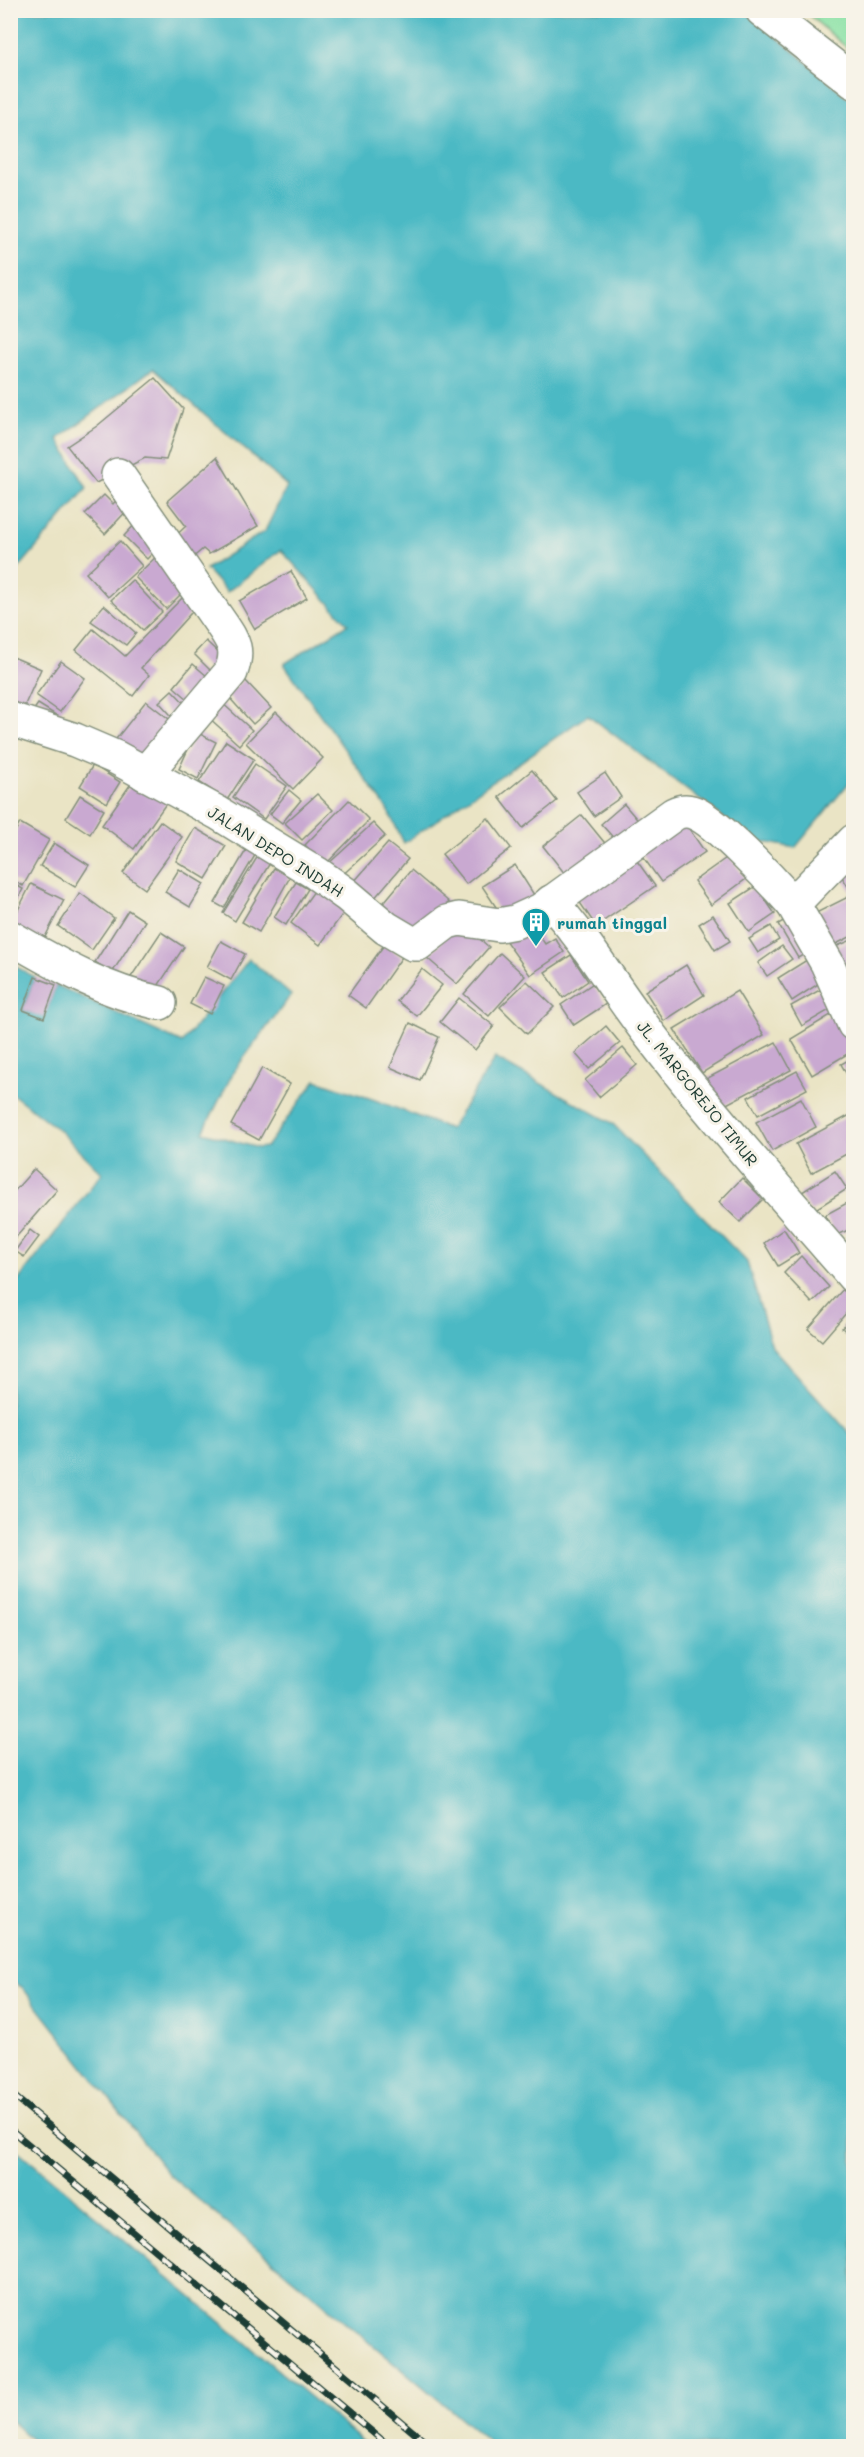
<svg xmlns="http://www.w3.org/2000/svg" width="864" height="2457" font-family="Mali,sans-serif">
<rect width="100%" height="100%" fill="#f7f3e8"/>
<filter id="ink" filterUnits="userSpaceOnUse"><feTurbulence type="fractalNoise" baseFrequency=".0167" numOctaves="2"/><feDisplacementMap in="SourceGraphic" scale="12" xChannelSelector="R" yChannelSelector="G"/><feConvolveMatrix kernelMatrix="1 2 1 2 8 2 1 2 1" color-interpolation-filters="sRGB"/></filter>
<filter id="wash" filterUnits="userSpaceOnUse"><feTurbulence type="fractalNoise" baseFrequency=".008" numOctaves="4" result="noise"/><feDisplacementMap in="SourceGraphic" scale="24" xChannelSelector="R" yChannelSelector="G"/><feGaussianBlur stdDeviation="1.35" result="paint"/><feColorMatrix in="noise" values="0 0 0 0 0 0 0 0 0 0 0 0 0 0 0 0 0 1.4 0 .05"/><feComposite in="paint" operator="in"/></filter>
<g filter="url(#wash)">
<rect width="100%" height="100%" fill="#eae4c5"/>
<path fill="#8ae2a6" stroke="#54906d" stroke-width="1.5" d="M 814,11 L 853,11 L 853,53 L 810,16 Z"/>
<g fill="#4bb9c4" stroke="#357b7c" stroke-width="1.5">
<path d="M 10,11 L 746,11 L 853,102 L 853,778 L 795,848 L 753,840 L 588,715 L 404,843 L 387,809 L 284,664 L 348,624 L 281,550 L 227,592 L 206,569 L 265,531 L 287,486 L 153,369 L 58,439 L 87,488 L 13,575 L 11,573 Z"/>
<path d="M 249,959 L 291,995 L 234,1071 L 203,1132 L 258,1148 L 266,1147 L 316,1080 L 375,1100 L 450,1129 L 495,1058 L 612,1123 L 747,1262 L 772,1347 L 853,1437 L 853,2446 L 494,2446 L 169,2175 L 22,1987 L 11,1981 L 10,1291 L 102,1173 L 59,1130 L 11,1093 L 11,964 L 35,977 L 23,1010 L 44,1017 L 56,985 L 182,1043 Z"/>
<path d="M 11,2145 L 368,2446 L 36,2446 L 37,2445 L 11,2421 Z"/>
</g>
<g id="blocks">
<g fill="#c9a9d1">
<path d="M 155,378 L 183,409 L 166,460 L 145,458 L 96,483 L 67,446 L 97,426 Z"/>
<path d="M 217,457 L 258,526 L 209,554 L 203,549 L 184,565 L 168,543 L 186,526 L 167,501 Z"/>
<path d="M 122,494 L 133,504 L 105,534 L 85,514 L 104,495 L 113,504 Z"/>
<path d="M 139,520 L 163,542 L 147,559 L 124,536 Z"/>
<path d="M 120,541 L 142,566 L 108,597 L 86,573 Z"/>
<path d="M 160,553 L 191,584 L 166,609 L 135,577 Z"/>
<path d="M 291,571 L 307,598 L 255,629 L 239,601 Z"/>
<path d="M 132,580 L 162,612 L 143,630 L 111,600 Z"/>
<path d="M 187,593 L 200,603 L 141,668 L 149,675 L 133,696 L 76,650 L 93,629 L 125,656 Z"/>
<path d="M 104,605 L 136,633 L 126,645 L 91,621 Z"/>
<path d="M 206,641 L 226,660 L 213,673 L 194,654 Z"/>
<path d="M 13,657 L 41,669 L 23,709 L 10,704 L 10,663 Z"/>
<path d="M 61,661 L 85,678 L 60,712 L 36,695 Z"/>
<path d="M 193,664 L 215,683 L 196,706 L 174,687 Z"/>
<path d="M 244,679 L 271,708 L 253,724 L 227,695 Z"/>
<path d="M 172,690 L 194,713 L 180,725 L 159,702 Z"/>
<path d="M 146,701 L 178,726 L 148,764 L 116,739 Z"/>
<path d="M 220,701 L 252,730 L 239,745 L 207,716 Z"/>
<path d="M 38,704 L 59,717 L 55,725 L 33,711 Z"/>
<path d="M 276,712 L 323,758 L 293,789 L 246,743 Z"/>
<path d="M 196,732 L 216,742 L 198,779 L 179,769 Z"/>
<path d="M 226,741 L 254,759 L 227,800 L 199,782 Z"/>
<path d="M 255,764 L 287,786 L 264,819 L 233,797 Z"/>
<path d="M 93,765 L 120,782 L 107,803 L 80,786 Z"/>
<path d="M 532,770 L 557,801 L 523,828 L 499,797 Z"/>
<path d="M 605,773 L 621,797 L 594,816 L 577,792 Z"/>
<path d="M 137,775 L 170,798 L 134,849 L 102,825 Z"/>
<path d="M 289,790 L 301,800 L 282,823 L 270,814 Z"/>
<path d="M 317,794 L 333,810 L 302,840 L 285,823 Z"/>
<path d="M 80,795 L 104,810 L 90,834 L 66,818 Z"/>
<path d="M 349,800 L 369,820 L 325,865 L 305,845 Z"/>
<path d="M 624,804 L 641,824 L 619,844 L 601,824 Z"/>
<path d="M 582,815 L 608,847 L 569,879 L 543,846 Z"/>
<path d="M 488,818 L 511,848 L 466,884 L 442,854 Z"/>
<path d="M 683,820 L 705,852 L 661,882 L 638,850 Z"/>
<path d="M 160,821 L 182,837 L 145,889 L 123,873 Z"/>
<path d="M 20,823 L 49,840 L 23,886 L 10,879 L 10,840 Z"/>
<path d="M 373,823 L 385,836 L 338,879 L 326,866 Z"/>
<path d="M 195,828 L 226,846 L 206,879 L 176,861 Z"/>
<path d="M 54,843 L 89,865 L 75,887 L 40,866 Z"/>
<path d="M 388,843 L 408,859 L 373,900 L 353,883 Z"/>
<path d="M 248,847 L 257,852 L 224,908 L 215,903 Z"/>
<path d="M 261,851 L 273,858 L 235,921 L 223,913 Z"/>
<path d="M 632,854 L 655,886 L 596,926 L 574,894 Z"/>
<path d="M 729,856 L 746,879 L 711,905 L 694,881 Z"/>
<path d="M 854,863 L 854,892 L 852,893 L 839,872 Z"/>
<path d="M 515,865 L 536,898 L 504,919 L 482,886 Z"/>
<path d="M 274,868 L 290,877 L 259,932 L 242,922 Z"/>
<path d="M 179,869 L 204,884 L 190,907 L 165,892 Z"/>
<path d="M 411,870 L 449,902 L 418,939 L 380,907 Z"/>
<path d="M 10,882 L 23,889 L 10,913 Z"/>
<path d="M 296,882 L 308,889 L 286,925 L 274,917 Z"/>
<path d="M 31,884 L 64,900 L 42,943 L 10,926 Z"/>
<path d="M 756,886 L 775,914 L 749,932 L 730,903 Z"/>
<path d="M 317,887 L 347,908 L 320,945 L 291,923 Z"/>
<path d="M 80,893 L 114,918 L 92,950 L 58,926 Z"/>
<path d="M 854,894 L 854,935 L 822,951 L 806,918 Z"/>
<path d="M 128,910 L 145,921 L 112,973 L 95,962 Z"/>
<path d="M 796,914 L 816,947 L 798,958 L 778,924 Z"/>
<path d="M 713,915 L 730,941 L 715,950 L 699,924 Z"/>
<path d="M 459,921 L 489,947 L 457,984 L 427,958 Z"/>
<path d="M 531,923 L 545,944 L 555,938 L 564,952 L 530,975 L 505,940 Z"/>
<path d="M 771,926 L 779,940 L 758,953 L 749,939 Z"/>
<path d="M 161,932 L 184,947 L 150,998 L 127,983 Z"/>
<path d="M 854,939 L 854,965 L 840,971 L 830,949 Z"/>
<path d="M 221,941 L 245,954 L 231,980 L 207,967 Z"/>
<path d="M 384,945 L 402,957 L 366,1008 L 348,995 Z"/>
<path d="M 782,946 L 792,959 L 767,976 L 758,963 Z"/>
<path d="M 500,953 L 525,976 L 489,1016 L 464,994 Z"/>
<path d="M 818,953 L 832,975 L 792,1001 L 778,978 Z"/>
<path d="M 571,955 L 588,981 L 563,998 L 545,972 Z"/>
<path d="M 686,965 L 704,995 L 664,1021 L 645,991 Z"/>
<path d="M 422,969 L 442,985 L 417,1016 L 397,1001 Z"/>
<path d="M 35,977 L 56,985 L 44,1018 L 23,1010 Z"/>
<path d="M 204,977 L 224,986 L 210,1014 L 190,1004 Z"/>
<path d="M 527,981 L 554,1007 L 527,1034 L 500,1007 Z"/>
<path d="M 834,982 L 845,1001 L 802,1026 L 791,1006 Z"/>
<path d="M 592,984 L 606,1004 L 574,1025 L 561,1005 Z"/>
<path d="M 737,991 L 764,1035 L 702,1073 L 674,1029 Z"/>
<path d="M 459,998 L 494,1026 L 475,1050 L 440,1022 Z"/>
<path d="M 839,1010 L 854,1034 L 854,1050 L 812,1075 L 791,1039 Z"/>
<path d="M 410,1023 L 439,1037 L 420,1080 L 390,1067 Z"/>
<path d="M 606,1026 L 620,1043 L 589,1069 L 575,1053 Z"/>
<path d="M 776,1042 L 791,1070 L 721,1107 L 706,1079 Z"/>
<path d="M 623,1048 L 637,1065 L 599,1097 L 585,1080 Z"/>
<path d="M 854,1057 L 854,1078 L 850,1080 L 841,1064 Z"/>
<path d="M 262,1068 L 290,1084 L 259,1140 L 231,1125 Z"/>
<path d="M 797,1071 L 807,1089 L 758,1115 L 748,1097 Z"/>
<path d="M 801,1098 L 816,1127 L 772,1151 L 756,1122 Z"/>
<path d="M 852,1114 L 854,1150 L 811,1173 L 796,1144 Z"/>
<path d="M 34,1169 L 57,1190 L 10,1244 L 10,1196 Z"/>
<path d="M 835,1171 L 847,1189 L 811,1212 L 799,1194 Z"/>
<path d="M 742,1178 L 763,1199 L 740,1222 L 719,1202 Z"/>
<path d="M 847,1203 L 854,1214 L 854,1227 L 836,1236 L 825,1215 Z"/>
<path d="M 784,1229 L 799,1253 L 778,1266 L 764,1243 Z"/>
<path d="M 30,1230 L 39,1237 L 24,1257 L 15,1251 Z"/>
<path d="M 801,1256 L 829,1287 L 812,1303 L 784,1273 Z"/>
<path d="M 844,1288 L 854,1297 L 854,1304 L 822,1341 L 808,1329 Z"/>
<path d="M 854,1314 L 854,1338 L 842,1328 Z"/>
</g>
</g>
</g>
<g filter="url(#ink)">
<use href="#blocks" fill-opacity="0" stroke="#84907c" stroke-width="1.5"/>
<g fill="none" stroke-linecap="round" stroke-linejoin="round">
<g stroke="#84907c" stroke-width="36">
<g id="minor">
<path d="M 762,10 L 854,82"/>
<path d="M 118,475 L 222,625 C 234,643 239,650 231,672 L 145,774"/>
<path d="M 10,719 L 75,740 L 117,758 L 218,813 L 316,873 L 347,895 L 386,928 L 413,944 L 418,944 L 447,922 L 459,919 L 499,925 L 515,922 L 541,910 L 674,814 C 680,811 685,810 692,812 C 714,818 776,885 793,904 L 854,841"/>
<path d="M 551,902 C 587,941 613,987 646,1030 C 711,1116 783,1195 854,1277"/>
<path d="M 793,904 L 827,963 L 854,1024"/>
<path d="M 10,937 C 58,965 106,992 160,1003"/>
</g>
</g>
<use href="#minor" stroke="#fff" stroke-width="33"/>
<g stroke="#1f3d34" stroke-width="7">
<g id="rail">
<path d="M 10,2093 L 430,2446"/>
<path d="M 10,2129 L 389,2446"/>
</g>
</g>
<use href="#rail" stroke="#f7f3e8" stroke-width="4.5" stroke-dasharray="14" stroke-linecap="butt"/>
</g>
</g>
<defs>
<g id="building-pin" transform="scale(1.5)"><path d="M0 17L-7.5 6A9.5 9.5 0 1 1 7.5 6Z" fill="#0f9aa8" stroke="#f7f3e8"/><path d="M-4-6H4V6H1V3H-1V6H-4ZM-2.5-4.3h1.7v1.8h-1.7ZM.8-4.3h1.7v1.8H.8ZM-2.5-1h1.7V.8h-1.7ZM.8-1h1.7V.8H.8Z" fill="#fff"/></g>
</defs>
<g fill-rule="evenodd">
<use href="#building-pin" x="536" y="922"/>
</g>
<g text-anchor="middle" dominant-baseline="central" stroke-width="6" stroke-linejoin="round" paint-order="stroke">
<g font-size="16" fill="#1f3d34" stroke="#f7f3e8">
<text transform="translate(276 851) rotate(32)">JALAN DEPO INDAH</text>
<text transform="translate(698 1093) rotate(51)">JL. MARGOREJO TIMUR</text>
</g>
<g font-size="16" font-weight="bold" fill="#0d838f" stroke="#f7f3e8" text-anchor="start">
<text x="557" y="922">rumah tinggal</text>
</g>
</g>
<rect width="864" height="2457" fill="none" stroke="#f7f3e8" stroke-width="36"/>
</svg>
